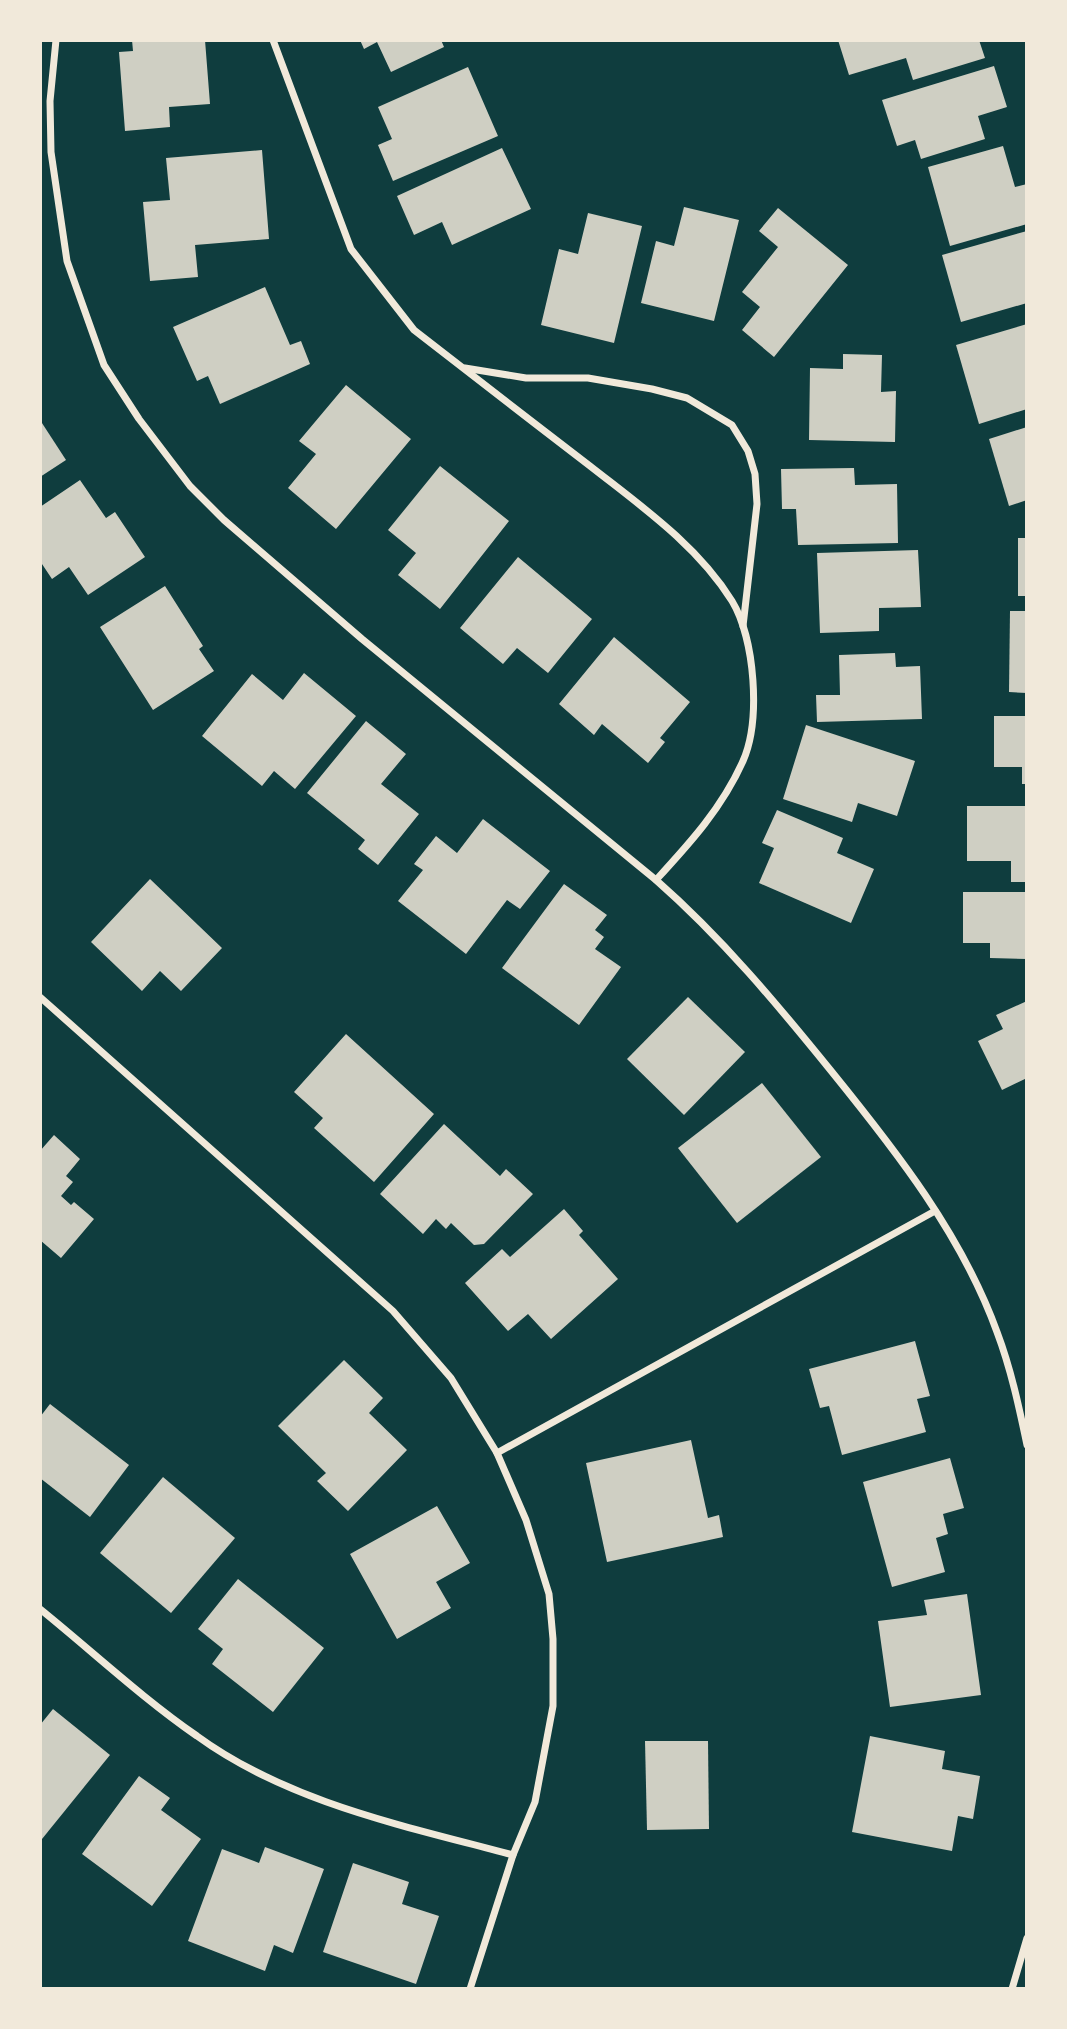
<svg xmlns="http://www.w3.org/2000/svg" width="1067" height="2029" font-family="Inter,sans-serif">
<rect width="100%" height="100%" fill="#0f3d3e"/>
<g fill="#cfcfc3">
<path d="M 132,40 L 205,40 L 210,104 L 169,107 L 170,127 L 125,131 L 119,52 L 133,51 Z"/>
<path d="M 360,40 L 441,40 L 444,47 L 391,72 L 377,42 L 364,49 Z"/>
<path d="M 838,40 L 979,40 L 985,58 L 913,80 L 906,58 L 849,75 Z"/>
<path d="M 994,66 L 1007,107 L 978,116 L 985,139 L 921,159 L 915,140 L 897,146 L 882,100 Z"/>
<path d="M 468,67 L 498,136 L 393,181 L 378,145 L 392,139 L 378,107 Z"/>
<path d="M 1003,146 L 1015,187 L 1027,184 L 1027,224 L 950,246 L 928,167 Z"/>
<path d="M 502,148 L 531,209 L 452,245 L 442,222 L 414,235 L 397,196 Z"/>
<path d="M 262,150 L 269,239 L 195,245 L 198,277 L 150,281 L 143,202 L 170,200 L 166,158 Z"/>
<path d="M 684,207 L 739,220 L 714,321 L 641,303 L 656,241 L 674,246 Z"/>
<path d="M 778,208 L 848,265 L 774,357 L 742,330 L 760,307 L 742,292 L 778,247 L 759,231 Z"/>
<path d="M 588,213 L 642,226 L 614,343 L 541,325 L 559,249 L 578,254 Z"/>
<path d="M 1027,231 L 1027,303 L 961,322 L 942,255 Z"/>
<path d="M 265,287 L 290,345 L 301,341 L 310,364 L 220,404 L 208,376 L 197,381 L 173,327 Z"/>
<path d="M 1027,324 L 1027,409 L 979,424 L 956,345 Z"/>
<path d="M 843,354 L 882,355 L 881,392 L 896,391 L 895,442 L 809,440 L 810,368 L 843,369 Z"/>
<path d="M 346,385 L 411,439 L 336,529 L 288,488 L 316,454 L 299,441 Z"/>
<path d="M 40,420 L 66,460 L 40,477 Z"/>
<path d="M 1027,427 L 1027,500 L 1009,506 L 989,439 Z"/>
<path d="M 440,466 L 509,521 L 440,609 L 398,575 L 416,553 L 388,530 Z"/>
<path d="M 854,468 L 855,485 L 897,484 L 898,543 L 798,545 L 796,509 L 782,509 L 781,469 Z"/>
<path d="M 80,480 L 106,518 L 115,512 L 145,557 L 88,595 L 69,567 L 52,579 L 40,561 L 40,507 Z"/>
<rect x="1018" y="538" width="9" height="58"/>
<path d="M 918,550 L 921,607 L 879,608 L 879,631 L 820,633 L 817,553 Z"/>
<path d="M 518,557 L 592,619 L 548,673 L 517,648 L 503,664 L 460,628 Z"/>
<path d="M 165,586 L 203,646 L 199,649 L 214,671 L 153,710 L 100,627 Z"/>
<path d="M 1010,611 L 1027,611 L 1027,693 L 1009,692 Z"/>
<path d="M 614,637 L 690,702 L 660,738 L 665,742 L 648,763 L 602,724 L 594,735 L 559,704 Z"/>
<path d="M 895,653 L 896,667 L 920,666 L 922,719 L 817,722 L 816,695 L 840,695 L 839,655 Z"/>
<path d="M 304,673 L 356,716 L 295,789 L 274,771 L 262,786 L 202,736 L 252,674 L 283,700 Z"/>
<path d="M 994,716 L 1027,716 L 1027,784 L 1022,784 L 1022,767 L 994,767 Z"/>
<path d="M 366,721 L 406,754 L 381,784 L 419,814 L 378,865 L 358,849 L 365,840 L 307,793 Z"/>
<path d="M 806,725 L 915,761 L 897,816 L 858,803 L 852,822 L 783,799 Z"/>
<path d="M 967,806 L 1027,806 L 1027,882 L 1011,882 L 1011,861 L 967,861 Z"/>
<path d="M 777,810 L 843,838 L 837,853 L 874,869 L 851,923 L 759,883 L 774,848 L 762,843 Z"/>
<path d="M 483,819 L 550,871 L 520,909 L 507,900 L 466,954 L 398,901 L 423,870 L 414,864 L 436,836 L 457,853 Z"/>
<path d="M 150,879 L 222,948 L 181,991 L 160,971 L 142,991 L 91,942 Z"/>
<path d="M 564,884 L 607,915 L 595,930 L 604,937 L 595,949 L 621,967 L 579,1025 L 502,968 Z"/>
<path d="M 963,892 L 1027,892 L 1027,959 L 990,958 L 990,943 L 963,943 Z"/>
<path d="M 688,997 L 745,1052 L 684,1115 L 627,1059 Z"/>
<path d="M 1027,1001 L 1027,1078 L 1002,1090 L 978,1041 L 1003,1029 L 996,1015 Z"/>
<path d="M 346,1034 L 434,1114 L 374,1182 L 314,1128 L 323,1118 L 294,1092 Z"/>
<path d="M 762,1083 L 821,1157 L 737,1223 L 678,1148 Z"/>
<path d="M 444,1124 L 500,1176 L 506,1169 L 533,1194 L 484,1244 L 474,1245 L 451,1223 L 446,1229 L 436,1219 L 423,1234 L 380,1194 Z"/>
<path d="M 54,1135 L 80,1159 L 66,1176 L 73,1182 L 61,1196 L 71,1205 L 74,1202 L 94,1219 L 61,1258 L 40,1240 L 40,1151 Z"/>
<path d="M 564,1209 L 583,1231 L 579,1235 L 618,1279 L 551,1339 L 528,1314 L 508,1331 L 465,1283 L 502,1249 L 510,1257 Z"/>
<path d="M 915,1341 L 930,1396 L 917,1399 L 926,1432 L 842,1455 L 829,1406 L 820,1408 L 809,1369 Z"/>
<path d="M 344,1360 L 383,1398 L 369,1413 L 407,1450 L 348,1511 L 317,1481 L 326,1473 L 278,1426 Z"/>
<path d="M 50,1404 L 129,1465 L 90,1517 L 40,1478 L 40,1417 Z"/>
<path d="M 691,1440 L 708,1518 L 719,1515 L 723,1537 L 607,1562 L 586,1463 Z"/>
<path d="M 950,1458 L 964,1508 L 943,1514 L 948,1534 L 936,1538 L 945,1572 L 892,1587 L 863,1482 Z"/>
<path d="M 163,1477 L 235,1538 L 171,1613 L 100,1553 Z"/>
<path d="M 437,1506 L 470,1563 L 436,1582 L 451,1608 L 397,1639 L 350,1554 Z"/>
<path d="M 238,1579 L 324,1648 L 273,1712 L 212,1664 L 223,1649 L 198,1629 Z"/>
<path d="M 967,1594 L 981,1695 L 890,1707 L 878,1621 L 927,1615 L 924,1600 Z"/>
<path d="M 53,1709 L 110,1755 L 42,1839 L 40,1725 Z"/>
<path d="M 870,1736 L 945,1751 L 942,1769 L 980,1776 L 973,1819 L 958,1816 L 952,1851 L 852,1832 Z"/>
<path d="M 645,1741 L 708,1741 L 709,1829 L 647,1830 Z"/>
<path d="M 139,1776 L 170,1798 L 161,1810 L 201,1839 L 152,1906 L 82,1854 Z"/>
<path d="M 265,1847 L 324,1869 L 293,1953 L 274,1945 L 265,1971 L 188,1941 L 222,1849 L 259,1863 Z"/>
<path d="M 353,1863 L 409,1882 L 402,1904 L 439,1916 L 416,1984 L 323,1952 Z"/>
</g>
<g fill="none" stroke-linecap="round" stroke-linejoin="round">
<g stroke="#f1e9da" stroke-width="7">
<path d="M 56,40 L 50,101 L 51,152 L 67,261 L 104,365 L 139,419 L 190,486 L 224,520 L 362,639 L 656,880 C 722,938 777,1004 832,1072 C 896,1151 962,1235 997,1332 C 1011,1369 1019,1407 1027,1445"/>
<path d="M 273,40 L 351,249 L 414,330 C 472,375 531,421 590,466 C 641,506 697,545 732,601 C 755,639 761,720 743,761 C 722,808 690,843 656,880"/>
<path d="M 465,368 L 526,378 L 588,378 L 652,389 L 687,398 L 732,425 L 748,451 L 755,474 L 757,504 L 743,626"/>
<path d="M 40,997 L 393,1311 L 451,1378 L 497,1453 L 526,1520 L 549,1594 L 553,1639 L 553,1706 L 535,1802 L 513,1855 L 470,1989"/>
<path d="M 497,1453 L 935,1211"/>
<path d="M 40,1609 C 92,1651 142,1698 197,1736 C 289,1803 406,1826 513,1855"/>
<path d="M 1012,1989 L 1027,1938"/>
</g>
</g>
<rect width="1067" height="2029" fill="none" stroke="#f1e9da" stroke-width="84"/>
</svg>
